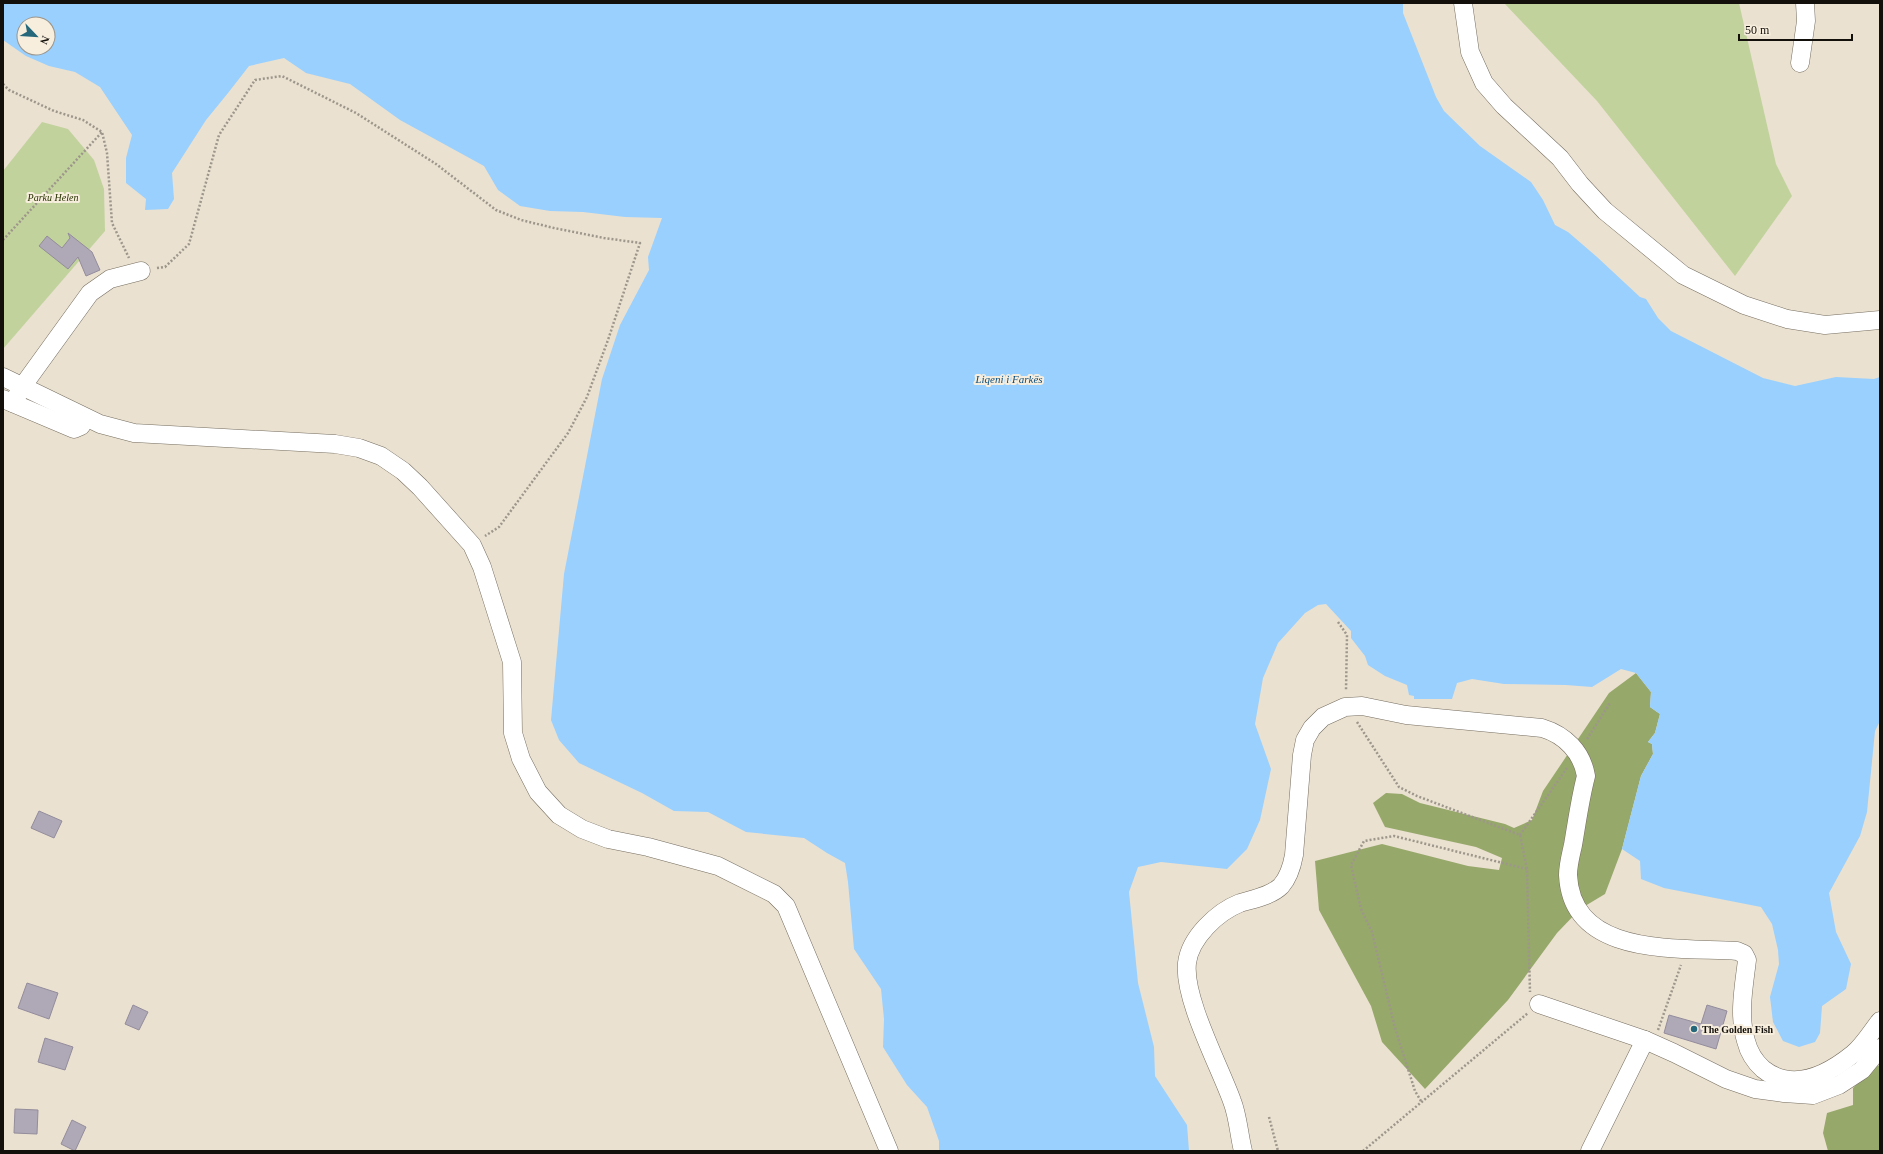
<svg xmlns="http://www.w3.org/2000/svg" width="1883" height="1154" font-family="Georgia,serif">
<rect width="100%" height="100%" fill="#eae1d1"/>
<g fill="#c2d29d">
<path d="M 1504,3 L 1739,3 L 1776,164 L 1792,196 L 1735,276 L 1597,101 Z"/>
<path d="M 42,122 L 68,129 L 94,160 L 104,189 L 105,231 L 3,349 L 3,171 Z"/>
</g>
<g fill="#97a86b">
<path d="M 1636,673 L 1651,692 L 1650,707 L 1660,714 L 1655,733 L 1648,742 L 1652,744 L 1653,754 L 1641,776 L 1622,849 L 1605,894 L 1580,909 L 1557,933 L 1508,1000 L 1425,1089 L 1382,1042 L 1371,1006 L 1319,910 L 1315,861 L 1382,844 L 1468,866 L 1499,870 L 1502,858 L 1476,847 L 1385,827 L 1373,803 L 1386,793 L 1402,794 L 1420,803 L 1505,824 L 1514,828 L 1532,820 L 1543,791 L 1609,693 Z"/>
<path d="M 1880,1065 L 1880,1151 L 1828,1151 L 1823,1133 L 1827,1113 L 1853,1105 L 1853,1088 L 1872,1068 Z"/>
</g>
<path fill="#99d0fe" fill-rule="evenodd" d="M 3,3 L 1403,3 L 1403,13 L 1436,97 L 1444,111 L 1480,146 L 1531,182 L 1543,200 L 1555,225 L 1568,232 L 1597,257 L 1640,297 L 1646,299 L 1658,318 L 1671,331 L 1763,378 L 1795,386 L 1836,377 L 1874,379 L 1880,377 L 1880,721 L 1875,731 L 1867,812 L 1860,836 L 1829,893 L 1836,932 L 1851,964 L 1846,989 L 1822,1006 L 1820,1033 L 1815,1042 L 1799,1047 L 1783,1041 L 1773,1022 L 1770,997 L 1779,964 L 1778,950 L 1772,924 L 1761,907 L 1664,888 L 1641,879 L 1640,861 L 1622,849 L 1641,776 L 1653,754 L 1652,744 L 1648,742 L 1655,733 L 1660,714 L 1650,707 L 1651,692 L 1636,673 L 1621,669 L 1592,687 L 1566,685 L 1504,684 L 1472,679 L 1457,683 L 1452,699 L 1414,699 L 1414,696 L 1409,695 L 1407,685 L 1385,676 L 1368,665 L 1365,656 L 1351,638 L 1351,631 L 1326,604 L 1318,605 L 1305,613 L 1278,643 L 1263,678 L 1255,724 L 1271,769 L 1260,820 L 1247,849 L 1227,869 L 1161,862 L 1138,867 L 1129,892 L 1138,983 L 1154,1047 L 1155,1076 L 1187,1125 L 1189,1151 L 939,1151 L 939,1141 L 927,1107 L 907,1085 L 883,1047 L 884,1019 L 881,989 L 854,949 L 848,882 L 845,863 L 827,853 L 804,838 L 746,832 L 708,812 L 674,811 L 642,793 L 579,763 L 559,740 L 551,720 L 564,574 L 602,379 L 620,325 L 649,270 L 648,257 L 662,218 L 625,217 L 583,212 L 550,211 L 520,206 L 498,190 L 484,166 L 400,120 L 350,84 L 306,73 L 284,58 L 249,66 L 228,93 L 206,120 L 172,173 L 174,199 L 168,209 L 145,210 L 146,199 L 126,183 L 126,158 L 132,135 L 100,87 L 75,72 L 49,66 L 26,56 L 3,40 ZM 24,24 L 48,24 L 48,48 L 24,48 Z"/>
<g fill="#afa8b7" stroke="#938c9b">
<path d="M 68,233 L 92,252 L 100,270 L 86,276 L 78,257 L 68,269 L 39,246 L 47,236 L 62,248 L 70,238 Z"/>
<path d="M 39,811 L 62,821 L 54,838 L 31,828 Z"/>
<path d="M 27,983 L 58,993 L 49,1019 L 18,1008 Z"/>
<path d="M 133,1005 L 148,1012 L 139,1030 L 125,1024 Z"/>
<path d="M 1707,1005 L 1727,1011 L 1716,1049 L 1664,1033 L 1669,1015 L 1701,1024 Z"/>
<path d="M 45,1038 L 73,1047 L 65,1070 L 38,1062 Z"/>
<path d="M 15,1109 L 38,1110 L 37,1134 L 14,1133 Z"/>
<path d="M 72,1120 L 86,1127 L 75,1151 L 61,1144 Z"/>
</g>
<g fill="none" stroke-linecap="round" stroke-linejoin="round">
<g stroke="#756d5f" stroke-width="19">
<g id="minor">
<path d="M 1463,3 L 1470,52 L 1484,83 L 1504,106 L 1560,158 L 1580,184 L 1605,211 L 1683,275 L 1744,305 L 1787,319 L 1825,325 L 1880,320"/>
<path d="M 1800,63 L 1806,21 L 1805,3"/>
<path d="M 3,377 L 100,424 L 134,433 L 335,444 L 359,448 L 381,456 L 403,471 L 420,487 L 472,545 L 482,567 L 512,662 L 513,733 L 521,759 L 538,792 L 559,815 L 582,829 L 608,839 L 648,847 L 718,866 L 774,894 L 786,906 L 889,1151"/>
<path d="M 3,399 L 74,429 L 81,426 L 86,418"/>
<path d="M 13,403 L 22,387 L 90,293 L 110,279 L 141,271"/>
<path d="M 1539,1004 L 1645,1040 L 1674,1053 L 1726,1079 L 1755,1089 L 1784,1093 L 1813,1095 L 1839,1085 L 1862,1070 L 1880,1048"/>
<path d="M 1243,1151 C 1239,1135 1238,1116 1232,1101 C 1219,1065 1183,998 1187,963 C 1190,938 1217,912 1240,903 C 1253,899 1271,896 1281,886 C 1289,877 1292,866 1294,855 L 1302,755 L 1305,740 L 1312,728 L 1323,717 L 1345,707 L 1362,706 L 1406,715 L 1542,728 C 1565,735 1582,752 1586,776 C 1580,799 1577,822 1573,845 C 1571,854 1568,865 1568,875 C 1572,958 1679,947 1737,951 L 1744,954 L 1747,960 C 1744,986 1738,1015 1746,1041 C 1749,1053 1754,1061 1763,1069 C 1793,1093 1827,1075 1853,1054 C 1863,1046 1872,1031 1880,1021"/>
<path d="M 1590,1151 L 1645,1040"/>
</g>
</g>
<g stroke="#9d968a" stroke-width="2.5" stroke-dasharray="2 2" stroke-linecap="butt">
<path d="M 3,84 L 9,90 L 54,111 L 83,120 L 102,132 L 107,153 L 112,223 L 129,258"/>
<path d="M 3,240 L 102,132"/>
<path d="M 157,268 L 165,267 L 189,244 L 219,135 L 255,80 L 282,76 L 356,113 L 436,164 L 496,210 L 521,220 L 554,228 L 604,238 L 640,243 L 608,340 L 587,397 L 568,433 L 499,527 L 485,536"/>
<path d="M 1338,622 L 1347,635 L 1346,691"/>
<path d="M 1357,722 L 1399,787 L 1417,796 L 1520,835 L 1527,869 L 1530,992"/>
<path d="M 1587,739 L 1610,703"/>
<path d="M 1520,835 L 1567,768"/>
<path d="M 1658,1030 L 1681,965"/>
<path d="M 1421,1101 L 1415,1091 L 1395,1028 L 1372,932 L 1361,909 L 1351,865 L 1364,841 L 1394,836 L 1527,869"/>
<path d="M 1269,1117 L 1278,1151"/>
<path d="M 1363,1151 L 1528,1013"/>
</g>
<use href="#minor" stroke="#fff" stroke-width="18"/>
</g>
<circle fill="#26687b" stroke="#f7eede" stroke-width="1.5" cx="1694" cy="1029" r="4"/>
<g text-anchor="middle" dominant-baseline="central" stroke-width="4" stroke-linejoin="round" paint-order="stroke">
<g font-size="10" font-style="italic" fill="#273101" stroke="#f7eede">
<text x="53" y="197">Parku Helen</text>
</g>
<g font-size="10" font-weight="bold" fill="#13100b" stroke="#f7eede" text-anchor="start">
<text x="1702" y="1029">The Golden Fish</text>
</g>
<g font-size="11" font-style="italic" fill="#0d4c77" stroke="#f7eede">
<text x="1009" y="379">Liqeni i Farkës</text>
</g>
</g>
<rect width="1883" height="1154" fill="none" stroke="#13100b" stroke-width="8"/>
<g transform="translate(36 36) rotate(115)"><circle r="19" fill="#f7eede" stroke="#9c958a"/>
<path d="M0-3L7 15L0 10L-7 15Z" fill="#26687b"/>
<text y="-6" font-size="11" font-weight="bold" text-anchor="middle" fill="#13100b">N</text>
</g>
<path d="M1739 34v6h113v-6" fill="none" stroke="#13100b" stroke-width="2"/>
<text x="1745" y="34" font-size="12" fill="#13100b" stroke="#f7eede" stroke-width="3" paint-order="stroke">50 m</text>
</svg>
